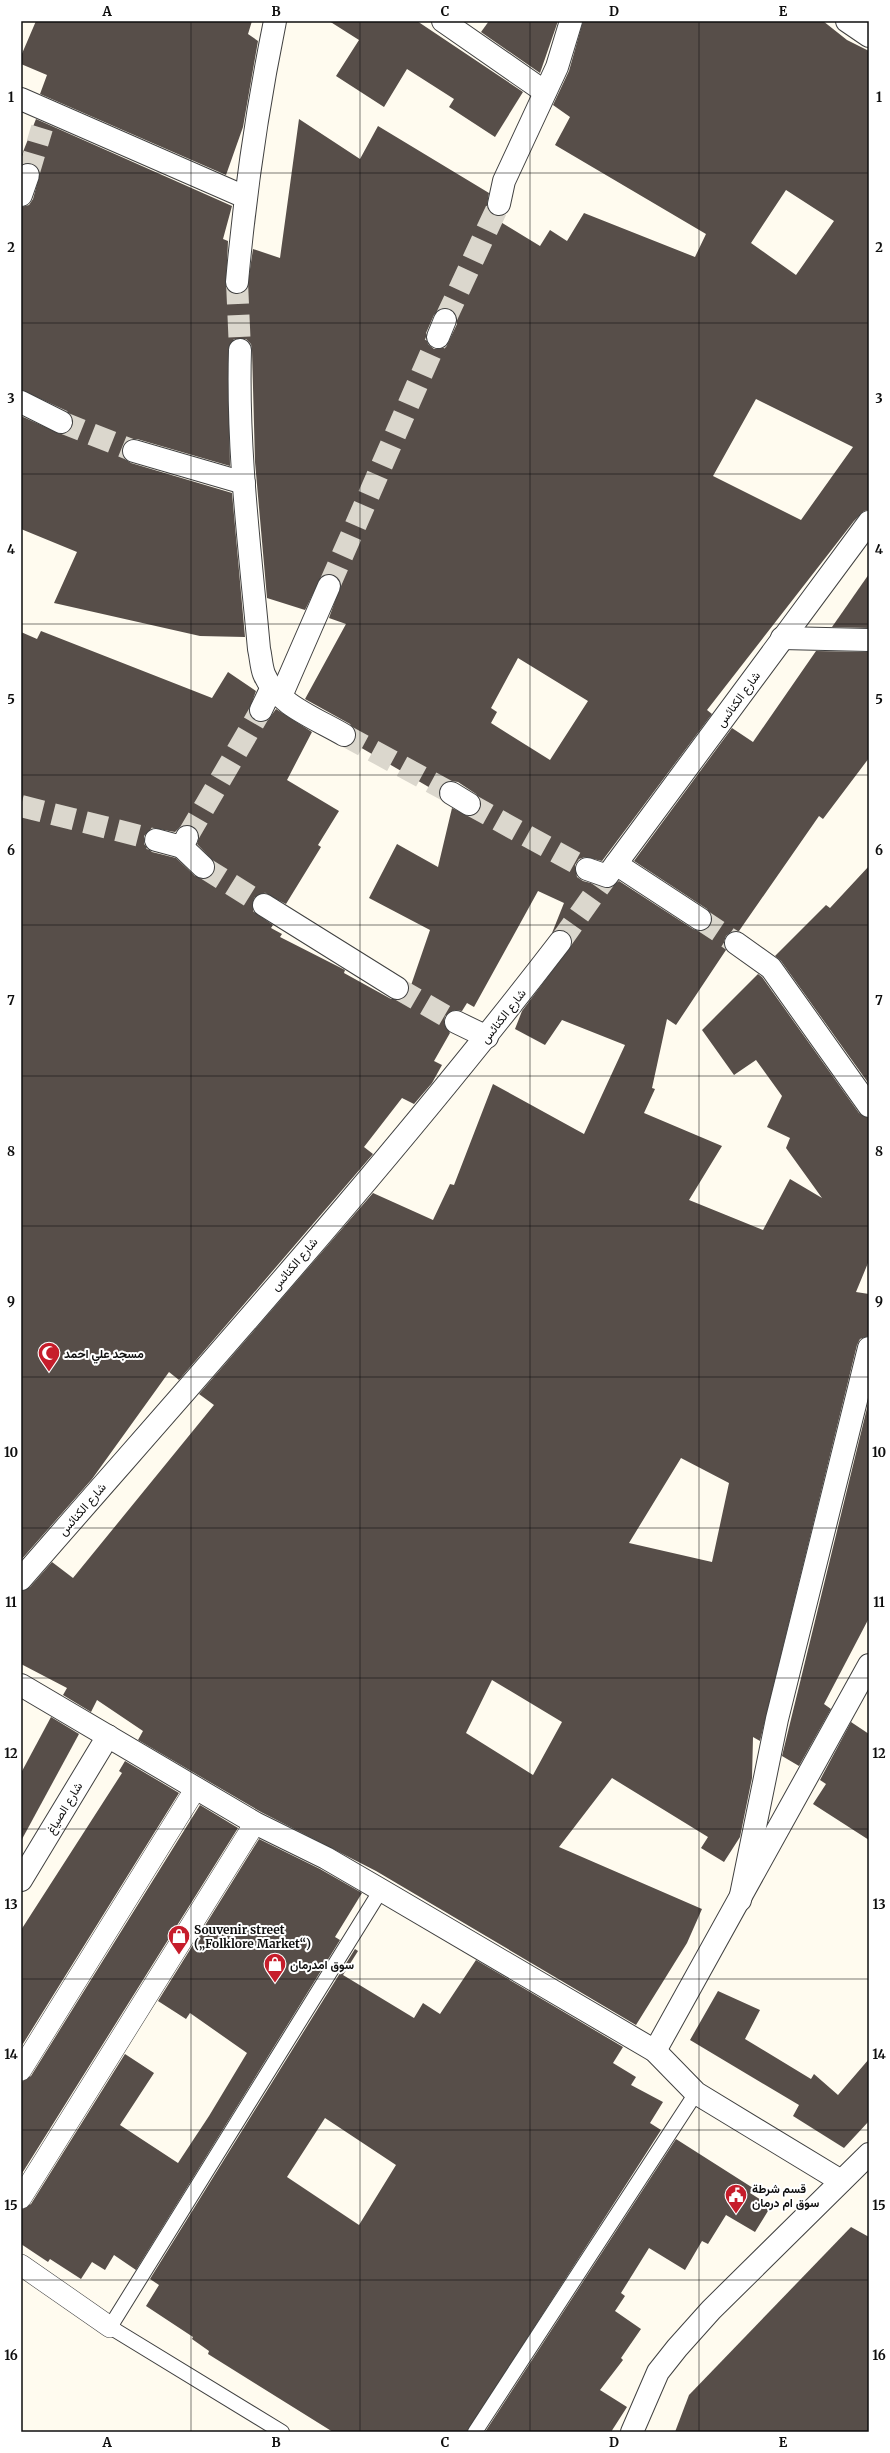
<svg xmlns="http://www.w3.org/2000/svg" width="890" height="2453" font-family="Merriweather,Vazirmatn,serif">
<rect width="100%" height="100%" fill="#fffbef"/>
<g fill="#574e49" fill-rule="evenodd">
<path d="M 36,21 L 252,21 L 248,34 L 258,41 L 243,127 L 226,175 L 40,94 L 47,75 L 21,64 L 21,56 Z"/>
<path d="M 329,21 L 417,21 L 523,92 L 495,137 L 449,107 L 454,99 L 407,69 L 384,107 L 336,76 L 359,40 Z"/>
<path d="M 489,21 L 558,21 L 540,73 L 481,32 Z"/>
<path d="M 583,21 L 823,21 L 847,40 L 869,51 L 869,510 L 864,511 L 854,521 L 707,710 L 712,714 L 602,861 L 585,857 L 579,859 L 575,865 L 577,877 L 583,881 L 610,888 L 619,881 L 693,929 L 700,931 L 706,930 L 712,920 L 707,909 L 634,861 L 732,728 L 753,742 L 816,651 L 869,652 L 869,758 L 823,819 L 819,816 L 739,931 L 731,932 L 726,936 L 724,942 L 726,950 L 676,1025 L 667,1019 L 652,1088 L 655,1089 L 644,1113 L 722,1146 L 689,1200 L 763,1230 L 790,1179 L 822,1198 L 786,1148 L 790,1138 L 767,1127 L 782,1096 L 756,1060 L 734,1075 L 702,1030 L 758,974 L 762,977 L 859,1113 L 869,1118 L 869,1265 L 868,1263 L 856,1292 L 869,1294 L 869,1336 L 860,1339 L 857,1345 L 760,1741 L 753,1737 L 752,1778 L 740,1837 L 724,1862 L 701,1848 L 708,1837 L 612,1778 L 559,1847 L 702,1909 L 687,1943 L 636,2025 L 376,1871 L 261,1812 L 138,1740 L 143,1731 L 97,1700 L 91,1712 L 63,1695 L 67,1688 L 21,1664 L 21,1591 L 30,1587 L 52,1562 L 73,1578 L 214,1405 L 199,1394 L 373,1193 L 433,1220 L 450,1184 L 454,1185 L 493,1084 L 584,1134 L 625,1045 L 562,1020 L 545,1045 L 515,1029 L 522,1011 L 572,944 L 572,938 L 567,932 L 561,930 L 552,933 L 564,903 L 538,891 L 474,1007 L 467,1003 L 462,1011 L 455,1010 L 445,1016 L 444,1023 L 450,1033 L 434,1061 L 442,1065 L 432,1083 L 414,1104 L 402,1098 L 364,1147 L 373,1154 L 179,1380 L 169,1372 L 92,1479 L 21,1560 L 21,632 L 37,639 L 41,631 L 212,698 L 228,672 L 256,691 L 249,711 L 255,721 L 268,720 L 276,709 L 312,732 L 287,780 L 339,811 L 318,845 L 321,847 L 286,904 L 264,893 L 254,898 L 253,911 L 273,925 L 271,928 L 282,934 L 280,937 L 341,968 L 345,970 L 344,973 L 391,999 L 403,999 L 408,994 L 430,930 L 369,898 L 397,844 L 438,867 L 452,808 L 469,816 L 479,811 L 481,804 L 476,794 L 458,782 L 451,781 L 445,782 L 439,793 L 353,743 L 356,734 L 350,724 L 305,699 L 346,624 L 329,618 L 341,584 L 334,574 L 322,576 L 305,610 L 267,598 L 255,462 L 252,350 L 251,344 L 246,339 L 234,339 L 228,350 L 230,466 L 137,439 L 126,442 L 122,454 L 125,459 L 131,463 L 232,493 L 245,637 L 200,636 L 54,603 L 77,552 L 21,529 L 21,416 L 61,434 L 72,428 L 73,421 L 67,411 L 21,390 L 21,207 L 29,205 L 33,199 L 40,173 L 32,163 L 21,165 L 21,157 L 36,119 L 232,206 L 223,239 L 228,241 L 226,287 L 235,294 L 243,293 L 247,289 L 253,249 L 280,258 L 299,119 L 360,159 L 378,126 L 489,193 L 486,213 L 540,246 L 550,230 L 567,241 L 584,213 L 695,257 L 706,234 L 555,145 L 570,117 L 553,105 L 569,71 ZM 786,190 L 834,221 L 796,275 L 751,243 ZM 443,308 L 455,312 L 457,324 L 446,347 L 434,349 L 428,344 L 426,333 L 434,315 ZM 756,399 L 853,447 L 801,520 L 713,476 ZM 518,658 L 588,701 L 550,760 L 491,723 L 497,712 L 491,708 ZM 187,825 L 197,830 L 199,837 L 197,844 L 215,863 L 215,870 L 207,879 L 195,876 L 176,858 L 152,852 L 144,844 L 144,836 L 152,828 L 175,832 L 180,827 ZM 681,1458 L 729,1483 L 712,1562 L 629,1543 ZM 492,1680 L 562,1722 L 533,1775 L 466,1733 Z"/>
<path d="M 869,574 L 869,628 L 832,627 Z"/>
<path d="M 869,866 L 869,1084 L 781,961 L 775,956 L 826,905 L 830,908 Z"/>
<path d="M 869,1400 L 869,1618 L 824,1704 L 831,1709 L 799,1766 L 782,1756 Z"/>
<path d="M 51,1717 L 79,1734 L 21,1841 L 21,1773 Z"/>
<path d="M 851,1722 L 869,1734 L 869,1840 L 813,1804 L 826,1784 L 820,1780 Z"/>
<path d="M 125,1761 L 179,1793 L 21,2047 L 21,1930 L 122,1773 L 119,1771 Z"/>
<path d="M 200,1805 L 238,1828 L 21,2175 L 21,2082 L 31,2076 Z"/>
<path d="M 259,1839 L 320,1869 L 362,1893 L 335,1937 L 340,1940 L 136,2270 L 114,2255 L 105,2270 L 92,2262 L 81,2279 L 50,2259 L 48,2262 L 21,2244 L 21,2210 L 31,2204 L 125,2054 L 154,2073 L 120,2125 L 178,2163 L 209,2116 L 247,2053 L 190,2013 L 186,2019 L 158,2001 Z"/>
<path d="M 355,1949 L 358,1951 L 343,1975 L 414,2018 L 423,2003 L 440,2014 L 476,1960 L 623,2047 L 613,2063 L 636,2077 L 631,2085 L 663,2102 L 650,2123 L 661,2130 L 467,2432 L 333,2432 L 208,2354 L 209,2351 L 192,2339 L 193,2337 L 146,2306 L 159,2285 L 150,2279 ZM 325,2118 L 396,2165 L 359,2225 L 287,2177 Z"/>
<path d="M 718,1991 L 760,2010 L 745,2039 L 811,2079 L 814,2074 L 838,2095 L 869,2059 L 869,2121 L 844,2148 L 793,2116 L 799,2105 L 690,2040 Z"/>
<path d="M 676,2139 L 753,2188 L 750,2193 L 771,2206 L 755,2232 L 726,2215 L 708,2244 L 702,2241 L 685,2270 L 649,2248 L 621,2293 L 625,2296 L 615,2311 L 641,2329 L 621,2358 L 623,2360 L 600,2390 L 627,2407 L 611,2432 L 485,2432 Z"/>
<path d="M 851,2227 L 869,2237 L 869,2432 L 675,2432 L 689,2395 Z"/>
</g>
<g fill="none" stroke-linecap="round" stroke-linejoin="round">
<g stroke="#dbd7cd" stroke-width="22" stroke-dasharray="22 11" stroke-linecap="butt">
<path d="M 28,175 L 42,128"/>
<path d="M 237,282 L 240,350"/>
<path d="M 445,320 L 499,204"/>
<path d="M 61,422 L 134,451"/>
<path d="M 329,586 L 438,337"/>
<path d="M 344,735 L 451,793"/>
<path d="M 469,804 L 587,869"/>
<path d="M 21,806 L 156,840"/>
<path d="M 187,837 L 261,710"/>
<path d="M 203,867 L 264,905"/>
<path d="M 700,919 L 736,943"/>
<path d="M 560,942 L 607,876"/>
<path d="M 397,988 L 456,1022"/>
</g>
<g stroke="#414141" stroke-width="16">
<g id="service">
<path d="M 282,2432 L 110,2327 L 381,1890"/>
<path d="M 475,2432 L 696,2093"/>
</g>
</g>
<g stroke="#414141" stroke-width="22">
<g id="pedestrian">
<path d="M 21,2070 L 196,1788"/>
<path d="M 21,2198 L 255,1823"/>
<path d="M 21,2265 L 110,2327"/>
</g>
</g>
<g stroke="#414141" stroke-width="24">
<g id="minor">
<path d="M 443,21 L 545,92"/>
<path d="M 847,21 L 869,36"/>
<path d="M 21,99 L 245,197"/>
<path d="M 21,195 L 28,175"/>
<path d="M 499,204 L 504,181 L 557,67 L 571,21"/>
<path d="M 237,282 C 245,193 257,109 275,21"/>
<path d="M 438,337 L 445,320"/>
<path d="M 240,350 C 237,450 250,550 259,649 C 261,657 261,666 264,674 C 276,704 317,719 344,735"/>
<path d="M 21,402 L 61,422"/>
<path d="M 134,451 L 244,483"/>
<path d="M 782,638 L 869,640"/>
<path d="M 281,696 L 329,586"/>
<path d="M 261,710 L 272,687"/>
<path d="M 451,793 L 469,804"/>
<path d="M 156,840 L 182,847 L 187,837"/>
<path d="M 182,847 L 203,867"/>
<path d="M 616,864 L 700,919"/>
<path d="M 587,869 L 607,876 L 869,522"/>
<path d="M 264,905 L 397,988"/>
<path d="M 736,943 L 771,968 L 869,1106"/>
<path d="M 456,1022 L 487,1037"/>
<path d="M 21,1579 C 203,1370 391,1162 560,942"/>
<path d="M 21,1880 L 108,1736"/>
<path d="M 740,1900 L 777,1719 L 869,1348"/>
<path d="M 655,2051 L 869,1665"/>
</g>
</g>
<g stroke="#414141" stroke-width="24">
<g id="tertiary">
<path d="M 21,1685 L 255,1823 L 326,1858 L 381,1890 L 655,2051 L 696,2093 L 841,2181"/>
<path d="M 632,2432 L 658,2372 L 677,2348 L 711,2310 L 869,2154"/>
</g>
</g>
<use href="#service" stroke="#fff" stroke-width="14"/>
<use href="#pedestrian" stroke="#fff" stroke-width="21"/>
<use href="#minor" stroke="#fff" stroke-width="22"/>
<use href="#tertiary" stroke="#fff" stroke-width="22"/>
</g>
<path fill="none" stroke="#0e0e0e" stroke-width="1" stroke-opacity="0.55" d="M 191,21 L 191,2432M 360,21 L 360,2432M 530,21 L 530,2432M 699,21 L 699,2432M 21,173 L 869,173M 21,323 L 869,323M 21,474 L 869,474M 21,624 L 869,624M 21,775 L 869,775M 21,925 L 869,925M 21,1076 L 869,1076M 21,1226 L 869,1226M 21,1377 L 869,1377M 21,1528 L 869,1528M 21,1678 L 869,1678M 21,1829 L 869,1829M 21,1979 L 869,1979M 21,2130 L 869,2130M 21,2280 L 869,2280"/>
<defs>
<g id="mosque-pin" transform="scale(1.15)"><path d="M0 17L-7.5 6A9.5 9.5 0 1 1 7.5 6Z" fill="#c61d2b" stroke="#fff"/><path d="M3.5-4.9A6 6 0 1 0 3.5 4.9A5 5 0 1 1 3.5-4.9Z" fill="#fff"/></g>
<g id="shop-pin" transform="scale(1.15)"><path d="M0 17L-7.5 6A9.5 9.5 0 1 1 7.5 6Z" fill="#c61d2b" stroke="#fff"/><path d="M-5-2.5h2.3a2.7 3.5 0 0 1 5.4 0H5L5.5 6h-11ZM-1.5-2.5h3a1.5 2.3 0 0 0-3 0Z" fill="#fff"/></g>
<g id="civic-pin" transform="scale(1.15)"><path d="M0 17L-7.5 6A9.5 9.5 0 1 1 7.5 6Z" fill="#c61d2b" stroke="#fff"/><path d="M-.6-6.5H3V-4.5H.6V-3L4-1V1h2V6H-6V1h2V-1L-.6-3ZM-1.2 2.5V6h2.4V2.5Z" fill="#fff"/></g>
</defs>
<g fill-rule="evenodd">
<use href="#mosque-pin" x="49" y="1353"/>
<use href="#shop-pin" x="179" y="1936"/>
<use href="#shop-pin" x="275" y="1964"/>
<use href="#civic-pin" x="736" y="2195"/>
</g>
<g text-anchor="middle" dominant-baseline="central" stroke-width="4" stroke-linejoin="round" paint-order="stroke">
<g font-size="12" fill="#0e0e0e" stroke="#fff">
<text transform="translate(738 699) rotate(-54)">شارع الكنائس</text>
<text transform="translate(503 1016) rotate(-52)">شارع الكنائس</text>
<text transform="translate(294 1264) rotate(-50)">شارع الكنائس</text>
<text transform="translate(82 1509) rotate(-49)">شارع الكنائس</text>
<text transform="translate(64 1808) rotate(-59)">شارع الصياغ</text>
</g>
<g font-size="12" font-weight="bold" fill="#0e0e0e" stroke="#fff" text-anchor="start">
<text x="64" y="1353">مسجد علي احمد</text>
<text x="194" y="1929">Souvenir street<tspan x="194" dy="14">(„Folklore Market“)</tspan></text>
<text x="290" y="1964">سوق امدرمان</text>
<text x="752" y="2188">قسم شرطة<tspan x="752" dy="14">سوق ام درمان</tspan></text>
</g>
</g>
<rect width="890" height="2453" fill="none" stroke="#ffffff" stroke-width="44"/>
<rect x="22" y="22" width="846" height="2409" fill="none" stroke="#0e0e0e" stroke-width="1.5"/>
<g font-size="13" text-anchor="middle" font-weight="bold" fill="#0e0e0e">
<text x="107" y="16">A</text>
<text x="276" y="16">B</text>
<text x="445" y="16">C</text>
<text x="614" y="16">D</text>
<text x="783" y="16">E</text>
<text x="11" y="102">1</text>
<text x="879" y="102">1</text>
<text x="11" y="252">2</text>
<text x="879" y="252">2</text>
<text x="11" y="403">3</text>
<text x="879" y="403">3</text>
<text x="11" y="554">4</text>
<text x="879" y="554">4</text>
<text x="11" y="704">5</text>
<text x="879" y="704">5</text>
<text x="11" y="855">6</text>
<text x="879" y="855">6</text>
<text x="11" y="1005">7</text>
<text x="879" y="1005">7</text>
<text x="11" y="1156">8</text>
<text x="879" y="1156">8</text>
<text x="11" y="1306">9</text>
<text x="879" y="1306">9</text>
<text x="11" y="1457">10</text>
<text x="879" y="1457">10</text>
<text x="11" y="1607">11</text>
<text x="879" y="1607">11</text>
<text x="11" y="1758">12</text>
<text x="879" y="1758">12</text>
<text x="11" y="1909">13</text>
<text x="879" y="1909">13</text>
<text x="11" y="2059">14</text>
<text x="879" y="2059">14</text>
<text x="11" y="2210">15</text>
<text x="879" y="2210">15</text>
<text x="11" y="2360">16</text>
<text x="879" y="2360">16</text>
<text x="107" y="2447">A</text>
<text x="276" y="2447">B</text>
<text x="445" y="2447">C</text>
<text x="614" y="2447">D</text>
<text x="783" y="2447">E</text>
</g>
</svg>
